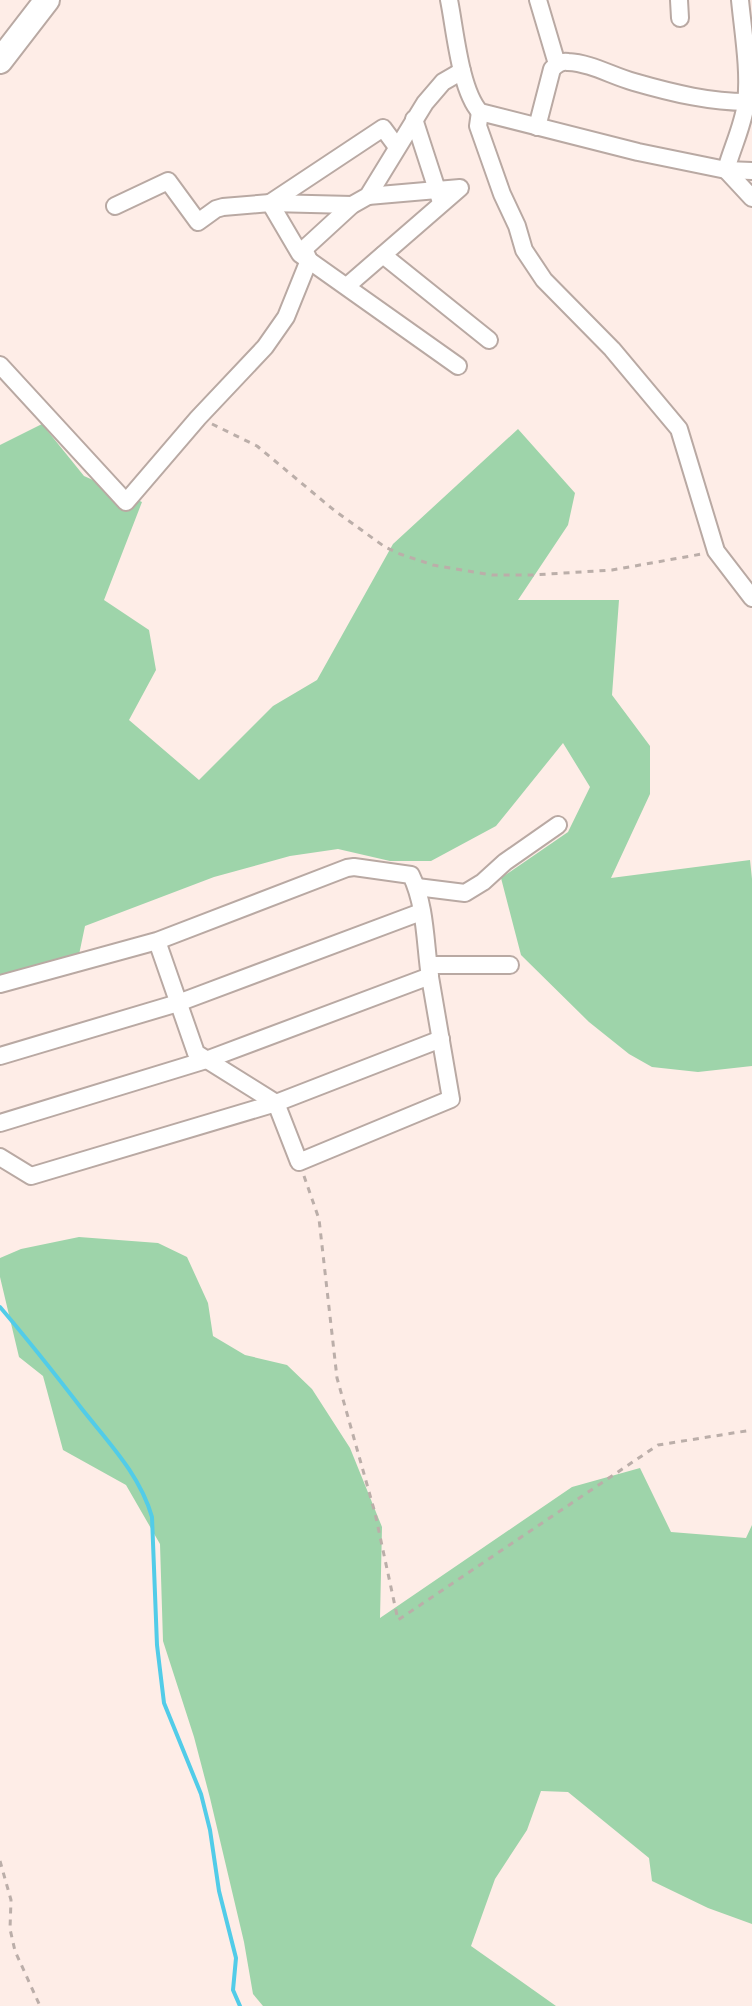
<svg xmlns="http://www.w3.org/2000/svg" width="752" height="2006" font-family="Arial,sans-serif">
<rect width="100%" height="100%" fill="#feede7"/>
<g fill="#9ed4aa">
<path d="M 42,424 L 84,476 L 142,502 L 104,600 L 149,630 L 156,670 L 129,720 L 199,780 L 273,706 L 317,680 L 393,544 L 518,429 L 575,493 L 568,525 L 518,600 L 619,600 L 612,695 L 650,746 L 650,794 L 611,878 L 750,860 L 752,879 L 752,1066 L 698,1072 L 652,1067 L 629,1054 L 589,1022 L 521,955 L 501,878 L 568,832 L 590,787 L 563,743 L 496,826 L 431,861 L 390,861 L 338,849 L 290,856 L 214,877 L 85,926 L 76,969 L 0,989 L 0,445 Z"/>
<path d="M 79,1237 L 158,1243 L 187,1257 L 208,1303 L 213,1336 L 245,1355 L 287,1365 L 312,1389 L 350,1448 L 382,1527 L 380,1618 L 572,1487 L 640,1468 L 671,1532 L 746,1538 L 752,1525 L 752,1924 L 708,1908 L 652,1881 L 649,1858 L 568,1792 L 541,1791 L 527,1830 L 495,1879 L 471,1946 L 556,2006 L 263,2006 L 253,1994 L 244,1942 L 210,1798 L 194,1737 L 163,1641 L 160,1544 L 126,1485 L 63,1450 L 43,1376 L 19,1357 L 0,1277 L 0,1258 L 21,1249 Z"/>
</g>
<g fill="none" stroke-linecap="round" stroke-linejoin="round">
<path stroke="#52cce8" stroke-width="4" d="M 0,1307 C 28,1340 55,1374 82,1409 C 109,1443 140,1475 152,1517 L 157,1645 L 164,1703 L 201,1794 L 210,1830 L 219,1891 L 236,1958 L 233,1990 L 240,2006"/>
<g stroke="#b9a9a3" stroke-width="20">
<g id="minor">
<path d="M 449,0 C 455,29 460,90 480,112 L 638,152 L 726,170 L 752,171"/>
<path d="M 538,0 L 557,64"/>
<path d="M 679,0 L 680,18"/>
<path d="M 740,0 C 743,31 750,72 746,103 C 743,126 732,148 726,170 L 752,198"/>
<path d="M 480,112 L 478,126 L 502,194 L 517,226 L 524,250 L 544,280 L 612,349 L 679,429 L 716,551 L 752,598"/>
<path d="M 414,119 L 440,199"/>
<path d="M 537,127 L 552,69 C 557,64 561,61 568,62 C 591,63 612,76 634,82 C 672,93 713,103 752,102"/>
<path d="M 397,147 L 383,128 L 270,203 L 300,254 L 458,366"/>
<path d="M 115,206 L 168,181 L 198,222 L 216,209 L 223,207 L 270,203 L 352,205"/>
<path d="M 383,255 L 489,340"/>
<path d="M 347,286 L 460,188 L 368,196"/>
<path d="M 0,365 L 126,502 L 198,418 L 265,347 L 286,317 L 307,265 L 308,258 L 304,249 L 352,205 L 368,196 L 425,103 L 443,82 L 462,71"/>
<path d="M 417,887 L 465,893 L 483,882 L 505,862 L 558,825"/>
<path d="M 429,965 L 510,965"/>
<path d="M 0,984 L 157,941 L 347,868 L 354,867 L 411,875 C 426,906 425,944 430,977 C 437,1018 444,1059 451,1099 L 299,1162 L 276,1103 L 196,1053 L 157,941"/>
<path d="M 0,1056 L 178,1003 L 421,912"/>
<path d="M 0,1123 L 206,1060 L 430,976"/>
<path d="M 0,1157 L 31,1176 L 276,1103 L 441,1039"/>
</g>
</g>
<g stroke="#b9a9a3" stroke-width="28">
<path id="highway" d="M 0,61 L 47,0"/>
</g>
<g stroke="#bbaea9" stroke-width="3" stroke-dasharray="6 6" stroke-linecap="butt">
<path d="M 212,424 L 257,446 L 335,511 L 385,547 L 400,554 L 433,565 L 492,575 L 532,575 L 612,570 L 702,554"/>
<path d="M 304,1176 L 319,1219 L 337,1378 L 375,1513 L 398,1620 L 658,1445 L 752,1430"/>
<path d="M 0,1861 L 11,1900 L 10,1929 L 15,1951 L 40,2006"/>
</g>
<use href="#minor" stroke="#fff" stroke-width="16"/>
<use href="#highway" stroke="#fff" stroke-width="24"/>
</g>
</svg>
